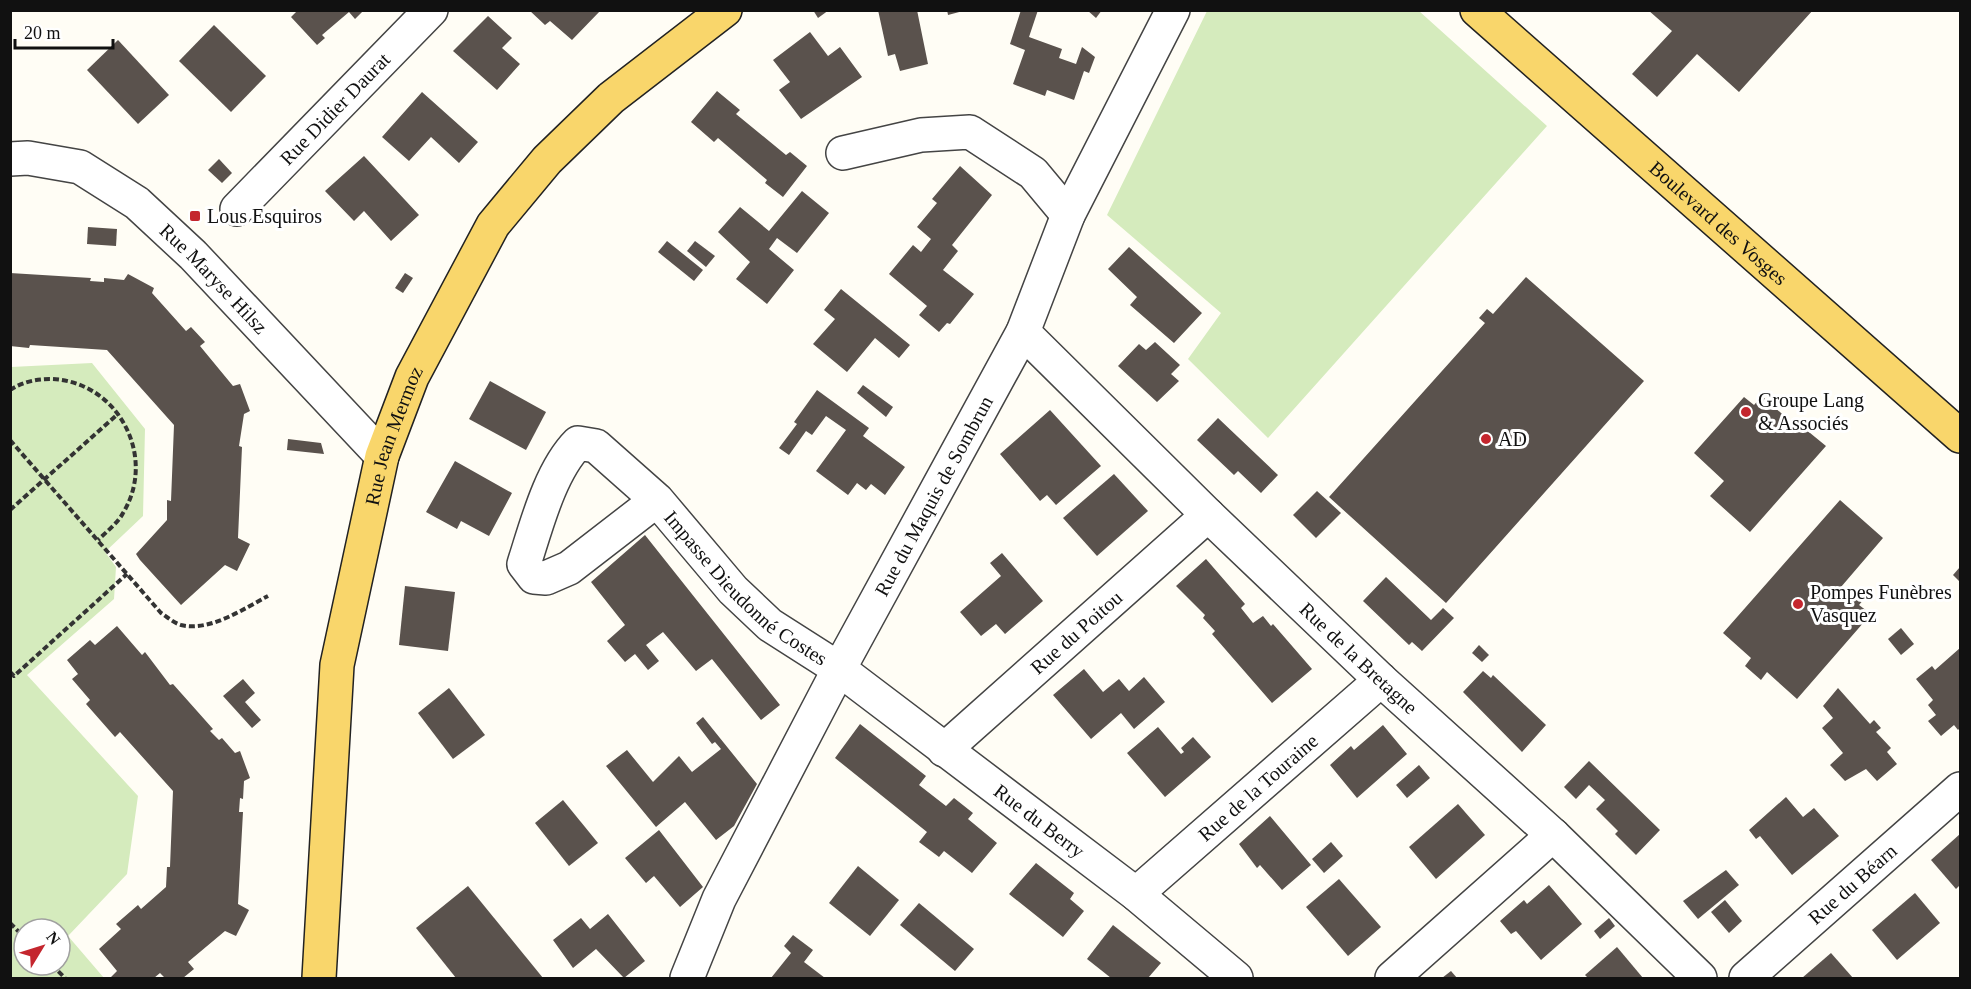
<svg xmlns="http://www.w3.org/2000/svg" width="1971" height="989" font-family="'Times New Roman',serif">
<rect width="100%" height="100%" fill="#fffdf5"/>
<g fill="#d5ebbd" fill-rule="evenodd">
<path d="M 1207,11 L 1419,11 L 1547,126 L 1268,438 L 1188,359 L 1221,313 L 1107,215 Z"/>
<path d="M 92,363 L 145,429 L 143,516 L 105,552 L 116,567 L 114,599 L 27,675 L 138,796 L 127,874 L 68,936 L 104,978 L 11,978 L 11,367 ZM 24,929 L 60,929 L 60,965 L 24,965 Z"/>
</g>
<g fill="#5a524d">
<path d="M 298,10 L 364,10 L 355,19 L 349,12 L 322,35 L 325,38 L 317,45 L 291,17 Z"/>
<path d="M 529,10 L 601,10 L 572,40 L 550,21 L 545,25 Z"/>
<path d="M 813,10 L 829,10 L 818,18 Z"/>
<path d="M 878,10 L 917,10 L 928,64 L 900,71 L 895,54 L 888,56 Z"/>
<path d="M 947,10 L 963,10 L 963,11 L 948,15 Z"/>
<path d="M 1021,10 L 1038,10 L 1029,37 L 1062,49 L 1059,58 L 1076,64 L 1082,47 L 1095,57 L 1089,73 L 1084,71 L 1074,100 L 1047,90 L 1045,96 L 1013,84 L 1025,50 L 1010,44 Z"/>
<path d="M 1087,10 L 1102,10 L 1096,18 Z"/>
<path d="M 1648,10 L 1813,10 L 1739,92 L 1697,54 L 1657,97 L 1632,74 L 1672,31 Z"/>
<path d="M 488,16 L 512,38 L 502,48 L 520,64 L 497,90 L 453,51 Z"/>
<path d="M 214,25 L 266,76 L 231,112 L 179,61 Z"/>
<path d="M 810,32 L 828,56 L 840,47 L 862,77 L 801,119 L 779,90 L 790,82 L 773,60 Z"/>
<path d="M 118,40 L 169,95 L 138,124 L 87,70 Z"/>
<path d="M 717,91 L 740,110 L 736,114 L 786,155 L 790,152 L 807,166 L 783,197 L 765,183 L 767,180 L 718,138 L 714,142 L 691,122 Z"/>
<path d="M 422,92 L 478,142 L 459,163 L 431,137 L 409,161 L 382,137 Z"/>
<path d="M 364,156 L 419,215 L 391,241 L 364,211 L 354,221 L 325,191 Z"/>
<path d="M 219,159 L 232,173 L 222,183 L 208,170 Z"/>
<path d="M 960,166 L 992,195 L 952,245 L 958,251 L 943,270 L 974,294 L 950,324 L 947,323 L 939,332 L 919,315 L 927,306 L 889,274 L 913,245 L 921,252 L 931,239 L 917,227 L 937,203 L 932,199 Z"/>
<path d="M 802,191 L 829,213 L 797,253 L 777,238 L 769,249 L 794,270 L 767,304 L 736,279 L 750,262 L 718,232 L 740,207 L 769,231 Z"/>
<path d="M 88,227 L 117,229 L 116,246 L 87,244 Z"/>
<path d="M 667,241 L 703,270 L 694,281 L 658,252 Z"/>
<path d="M 695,241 L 715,256 L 706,267 L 687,251 Z"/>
<path d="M 1129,247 L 1202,313 L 1174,343 L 1130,305 L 1137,297 L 1108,269 Z"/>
<path d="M 10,273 L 91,278 L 90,281 L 104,282 L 104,278 L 124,280 L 128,274 L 154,288 L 152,293 L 186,331 L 191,327 L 205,342 L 200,346 L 233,386 L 240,384 L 250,411 L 244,414 L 239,446 L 242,447 L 238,538 L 250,544 L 237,571 L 225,565 L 181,605 L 140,560 L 136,554 L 167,520 L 167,500 L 171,501 L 174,425 L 107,350 L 30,345 L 29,348 L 10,346 Z"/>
<path d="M 405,273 L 413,278 L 403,293 L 395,288 Z"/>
<path d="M 1526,277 L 1644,381 L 1446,603 L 1329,497 L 1485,323 L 1479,318 L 1487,309 L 1493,314 Z"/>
<path d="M 841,289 L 910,345 L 899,358 L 875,338 L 847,372 L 813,344 L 835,319 L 824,310 Z"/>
<path d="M 1155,342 L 1180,365 L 1171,374 L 1179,381 L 1157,402 L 1118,366 L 1139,344 L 1146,350 Z"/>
<path d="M 490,381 L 546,412 L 526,450 L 469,419 Z"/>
<path d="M 863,385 L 893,407 L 886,417 L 857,393 Z"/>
<path d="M 817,390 L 869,428 L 863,436 L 905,467 L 885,495 L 871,484 L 866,490 L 857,483 L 848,495 L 816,471 L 846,430 L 826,416 L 812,435 L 806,431 L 789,455 L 779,448 L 797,424 L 794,422 Z"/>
<path d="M 1762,396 L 1801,431 L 1804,428 L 1826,446 L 1750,532 L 1710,496 L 1724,481 L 1694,453 L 1744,397 L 1754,405 Z"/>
<path d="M 1050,410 L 1101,466 L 1056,505 L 1047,495 L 1040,501 L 1000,454 Z"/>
<path d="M 1218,418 L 1278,475 L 1261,493 L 1238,471 L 1234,475 L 1197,440 Z"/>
<path d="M 288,439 L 321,443 L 324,454 L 287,450 Z"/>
<path d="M 455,461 L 512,493 L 489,536 L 461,521 L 457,529 L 426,512 Z"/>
<path d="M 1114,474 L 1148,511 L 1097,556 L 1063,518 Z"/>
<path d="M 1317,491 L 1341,513 L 1316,538 L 1293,515 Z"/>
<path d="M 1840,500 L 1883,538 L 1841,587 L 1850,596 L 1855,591 L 1864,599 L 1859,605 L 1871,614 L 1797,699 L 1767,672 L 1761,680 L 1745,666 L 1751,658 L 1723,633 Z"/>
<path d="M 645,535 L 780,705 L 761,720 L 712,659 L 696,671 L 663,632 L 646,645 L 659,661 L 648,670 L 635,654 L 625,662 L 607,641 L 625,625 L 591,582 Z"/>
<path d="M 1002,553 L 1043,601 L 1005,634 L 996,624 L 981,636 L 960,612 L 1001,576 L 990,563 Z"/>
<path d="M 1206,559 L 1245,604 L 1241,608 L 1253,623 L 1263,616 L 1271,626 L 1273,624 L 1312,669 L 1272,703 L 1212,634 L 1215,631 L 1203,618 L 1205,615 L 1176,586 Z"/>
<path d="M 1960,567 L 1960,582 L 1953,575 Z"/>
<path d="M 1386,577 L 1431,620 L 1443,608 L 1454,618 L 1422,651 L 1412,642 L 1409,645 L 1363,601 Z"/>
<path d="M 405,586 L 455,592 L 448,651 L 399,645 Z"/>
<path d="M 117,626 L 142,655 L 145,652 L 170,685 L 173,684 L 213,729 L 210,731 L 219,740 L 222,738 L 235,753 L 240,751 L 250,778 L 244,781 L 243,799 L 240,798 L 239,812 L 243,812 L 238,904 L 249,910 L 236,936 L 225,931 L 188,962 L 194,969 L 183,978 L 165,978 L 160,973 L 154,978 L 110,978 L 117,971 L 99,949 L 121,929 L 116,924 L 138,905 L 141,909 L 166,887 L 167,867 L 170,867 L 173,791 L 120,732 L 115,737 L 86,704 L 90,700 L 72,679 L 78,674 L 67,660 L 90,640 L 95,645 Z"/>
<path d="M 1901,628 L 1914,644 L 1901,655 L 1888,639 Z"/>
<path d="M 1479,645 L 1489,655 L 1482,662 L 1472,653 Z"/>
<path d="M 1960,648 L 1960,728 L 1958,730 L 1954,725 L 1941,736 L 1928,721 L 1936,715 L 1928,705 L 1933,700 L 1916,679 L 1932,666 L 1935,670 Z"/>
<path d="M 1084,669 L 1103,692 L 1119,679 L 1129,691 L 1144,677 L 1165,702 L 1134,729 L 1121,713 L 1091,739 L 1053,695 Z"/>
<path d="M 1483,671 L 1491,678 L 1493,675 L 1546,725 L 1522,752 L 1463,692 Z"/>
<path d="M 243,679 L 255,693 L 245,702 L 261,720 L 252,728 L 223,696 Z"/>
<path d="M 449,688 L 485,735 L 453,759 L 418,713 Z"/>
<path d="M 1838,688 L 1870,724 L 1874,720 L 1881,728 L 1876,732 L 1891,748 L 1887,752 L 1897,764 L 1877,781 L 1866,769 L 1845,781 L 1830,765 L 1843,753 L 1822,728 L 1833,718 L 1823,706 Z"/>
<path d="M 703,717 L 757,784 L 734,826 L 716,840 L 685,802 L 656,827 L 606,766 L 627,750 L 653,782 L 679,756 L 692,772 L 721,749 L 715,742 L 712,744 L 696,723 Z"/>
<path d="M 860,724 L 926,776 L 919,785 L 946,806 L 954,798 L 973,813 L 968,819 L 997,843 L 972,873 L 944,851 L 939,857 L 919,842 L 927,832 L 835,758 Z"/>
<path d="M 1383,725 L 1407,754 L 1357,798 L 1330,765 L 1351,746 L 1354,750 Z"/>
<path d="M 1158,727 L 1181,754 L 1184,752 L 1181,748 L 1193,737 L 1211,757 L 1165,797 L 1127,753 Z"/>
<path d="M 1589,761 L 1660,830 L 1636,855 L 1615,834 L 1618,831 L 1596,809 L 1605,800 L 1589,785 L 1576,799 L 1564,787 Z"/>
<path d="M 1419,765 L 1430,778 L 1407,798 L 1396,785 Z"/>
<path d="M 1786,797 L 1803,817 L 1814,808 L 1839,836 L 1792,875 L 1760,836 L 1756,839 L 1749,830 Z"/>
<path d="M 563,800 L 598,843 L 569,866 L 535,823 Z"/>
<path d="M 1458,804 L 1485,835 L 1436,879 L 1409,847 Z"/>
<path d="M 1270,816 L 1311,865 L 1282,890 L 1260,865 L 1257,868 L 1239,844 Z"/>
<path d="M 659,830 L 703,887 L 680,907 L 654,876 L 646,883 L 625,858 Z"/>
<path d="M 1960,834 L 1960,885 L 1956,889 L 1931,860 Z"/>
<path d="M 1331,842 L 1343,856 L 1324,873 L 1312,859 Z"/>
<path d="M 1036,863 L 1074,893 L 1070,899 L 1084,911 L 1063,937 L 1009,894 Z"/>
<path d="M 858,866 L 899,900 L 870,936 L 829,903 Z"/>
<path d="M 1726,870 L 1739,885 L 1698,919 L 1683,901 Z"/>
<path d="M 1339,879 L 1381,927 L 1348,956 L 1306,907 Z"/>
<path d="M 1549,885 L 1582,924 L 1541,960 L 1516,931 L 1511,934 L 1500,921 L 1524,900 L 1527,904 Z"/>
<path d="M 468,886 L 543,978 L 456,978 L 416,928 Z"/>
<path d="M 1915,893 L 1940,923 L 1897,960 L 1872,930 Z"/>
<path d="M 1725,900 L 1742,921 L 1729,933 L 1711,912 Z"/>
<path d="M 919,903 L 974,949 L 955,971 L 900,925 Z"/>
<path d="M 608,914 L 645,961 L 624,978 L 596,949 L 573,968 L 553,940 L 581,918 L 590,929 Z"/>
<path d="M 1609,918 L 1615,926 L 1600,939 L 1594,931 Z"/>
<path d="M 1113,925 L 1161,963 L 1148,978 L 1111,978 L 1087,959 Z"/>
<path d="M 793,935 L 813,950 L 804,962 L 825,978 L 771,978 L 791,953 L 784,946 Z"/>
<path d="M 1617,947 L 1643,978 L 1588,978 L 1585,975 Z"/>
<path d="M 1831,953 L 1853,978 L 1802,978 Z"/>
<path d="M 1451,971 L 1457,978 L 1442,978 Z"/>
</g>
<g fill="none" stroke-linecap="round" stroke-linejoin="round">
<g stroke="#444" stroke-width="36">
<g id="minor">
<path d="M 843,153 L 921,135 L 970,132 L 1033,173 L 1068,215"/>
<path id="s1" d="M 10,159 L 28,158 L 80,167 L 137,203 L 193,255 L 382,456"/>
<path id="s2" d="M 237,209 L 431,10"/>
<path id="s3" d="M 1023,332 L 1208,515 L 1381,680 L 1553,835 L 1700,978"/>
<path id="s4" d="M 657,500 L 569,568 L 546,578 L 534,577 L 524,564 C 536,527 550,471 578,443 L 596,446 L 657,500 L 733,590 L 770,625 L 839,669 L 1136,894 L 1236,978"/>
<path id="s5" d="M 944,750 L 1208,515"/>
<path id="s6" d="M 1136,894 L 1381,680"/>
<path id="s7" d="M 687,978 L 719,899 L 839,669 L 1023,332 L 1068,215 L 1173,10"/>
<path d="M 1392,978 L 1553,835"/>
<path id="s8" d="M 1746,978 L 1960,789"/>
</g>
</g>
<g stroke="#222" stroke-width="36">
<g id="major">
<path id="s9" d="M 1477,10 L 1960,436"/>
<path id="s10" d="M 319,978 L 337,665 L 382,456 L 412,377 L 493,225 L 547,160 L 611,98 L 725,10"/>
</g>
</g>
<g stroke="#333" stroke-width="4" stroke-dasharray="6 3" stroke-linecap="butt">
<path d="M 10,390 C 22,382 36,379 50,379 C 117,380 158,456 123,513 C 118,523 106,532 98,540"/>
<path d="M 10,440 L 161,613 C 167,617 174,623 181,625 C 210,632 243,609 268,596"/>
<path d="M 10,510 L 119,413"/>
<path d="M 10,672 L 14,676 L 127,574"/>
<path d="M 10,923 L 24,937"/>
<path d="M 52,965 L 65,978"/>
</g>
<use href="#minor" stroke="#fff" stroke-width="33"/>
<use href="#major" stroke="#f9d66b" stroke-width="33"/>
</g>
<g fill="#c4262e" stroke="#fff" stroke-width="2">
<rect x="189" y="210" width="12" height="12" rx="3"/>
<circle cx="1746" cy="412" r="6"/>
<circle cx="1486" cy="439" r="6"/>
<circle cx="1798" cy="604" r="6"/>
</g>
<g text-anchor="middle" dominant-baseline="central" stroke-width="6" stroke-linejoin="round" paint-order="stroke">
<g font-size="20" fill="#111" stroke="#fff">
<text stroke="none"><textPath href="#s2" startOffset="140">Rue Didier Daurat</textPath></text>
<text stroke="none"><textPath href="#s9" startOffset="322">Boulevard des Vosges</textPath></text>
<text stroke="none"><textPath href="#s1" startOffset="246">Rue Maryse Hilsz</textPath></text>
<text stroke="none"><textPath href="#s10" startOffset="550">Rue Jean Mermoz</textPath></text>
<text stroke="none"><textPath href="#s7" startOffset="542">Rue du Maquis de Sombrun</textPath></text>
<text stroke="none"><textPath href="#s4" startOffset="524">Impasse Dieudonné Costes</textPath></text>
<text stroke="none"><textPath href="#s5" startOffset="177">Rue du Poitou</textPath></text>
<text stroke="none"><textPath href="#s3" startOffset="468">Rue de la Bretagne</textPath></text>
<text stroke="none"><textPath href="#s6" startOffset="162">Rue de la Touraine</textPath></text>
<text stroke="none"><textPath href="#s4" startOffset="900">Rue du Berry</textPath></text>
<text stroke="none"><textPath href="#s8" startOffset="142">Rue du Béarn</textPath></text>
</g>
<g font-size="20" fill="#111" stroke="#fff" text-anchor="start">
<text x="207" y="216">Lous Esquiros</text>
<text x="1758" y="400">Groupe Lang<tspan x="1758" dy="23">&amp; Associés</tspan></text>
<text x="1498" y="439">AD</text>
<text x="1810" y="592">Pompes Funèbres<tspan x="1810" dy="23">Vasquez</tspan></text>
</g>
</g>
<rect width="1971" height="989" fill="none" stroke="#111111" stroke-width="24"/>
<g transform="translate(42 947) rotate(52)"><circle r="28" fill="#ffffff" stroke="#a0a0a0" stroke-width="1.5"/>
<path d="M0-4.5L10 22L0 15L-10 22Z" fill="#c4262e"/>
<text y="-9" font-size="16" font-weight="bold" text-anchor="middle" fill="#111111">N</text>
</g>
<path d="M15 39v9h98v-9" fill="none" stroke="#111111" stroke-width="3"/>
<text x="24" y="39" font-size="18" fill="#111111" stroke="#ffffff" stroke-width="4.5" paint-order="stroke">20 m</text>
</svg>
